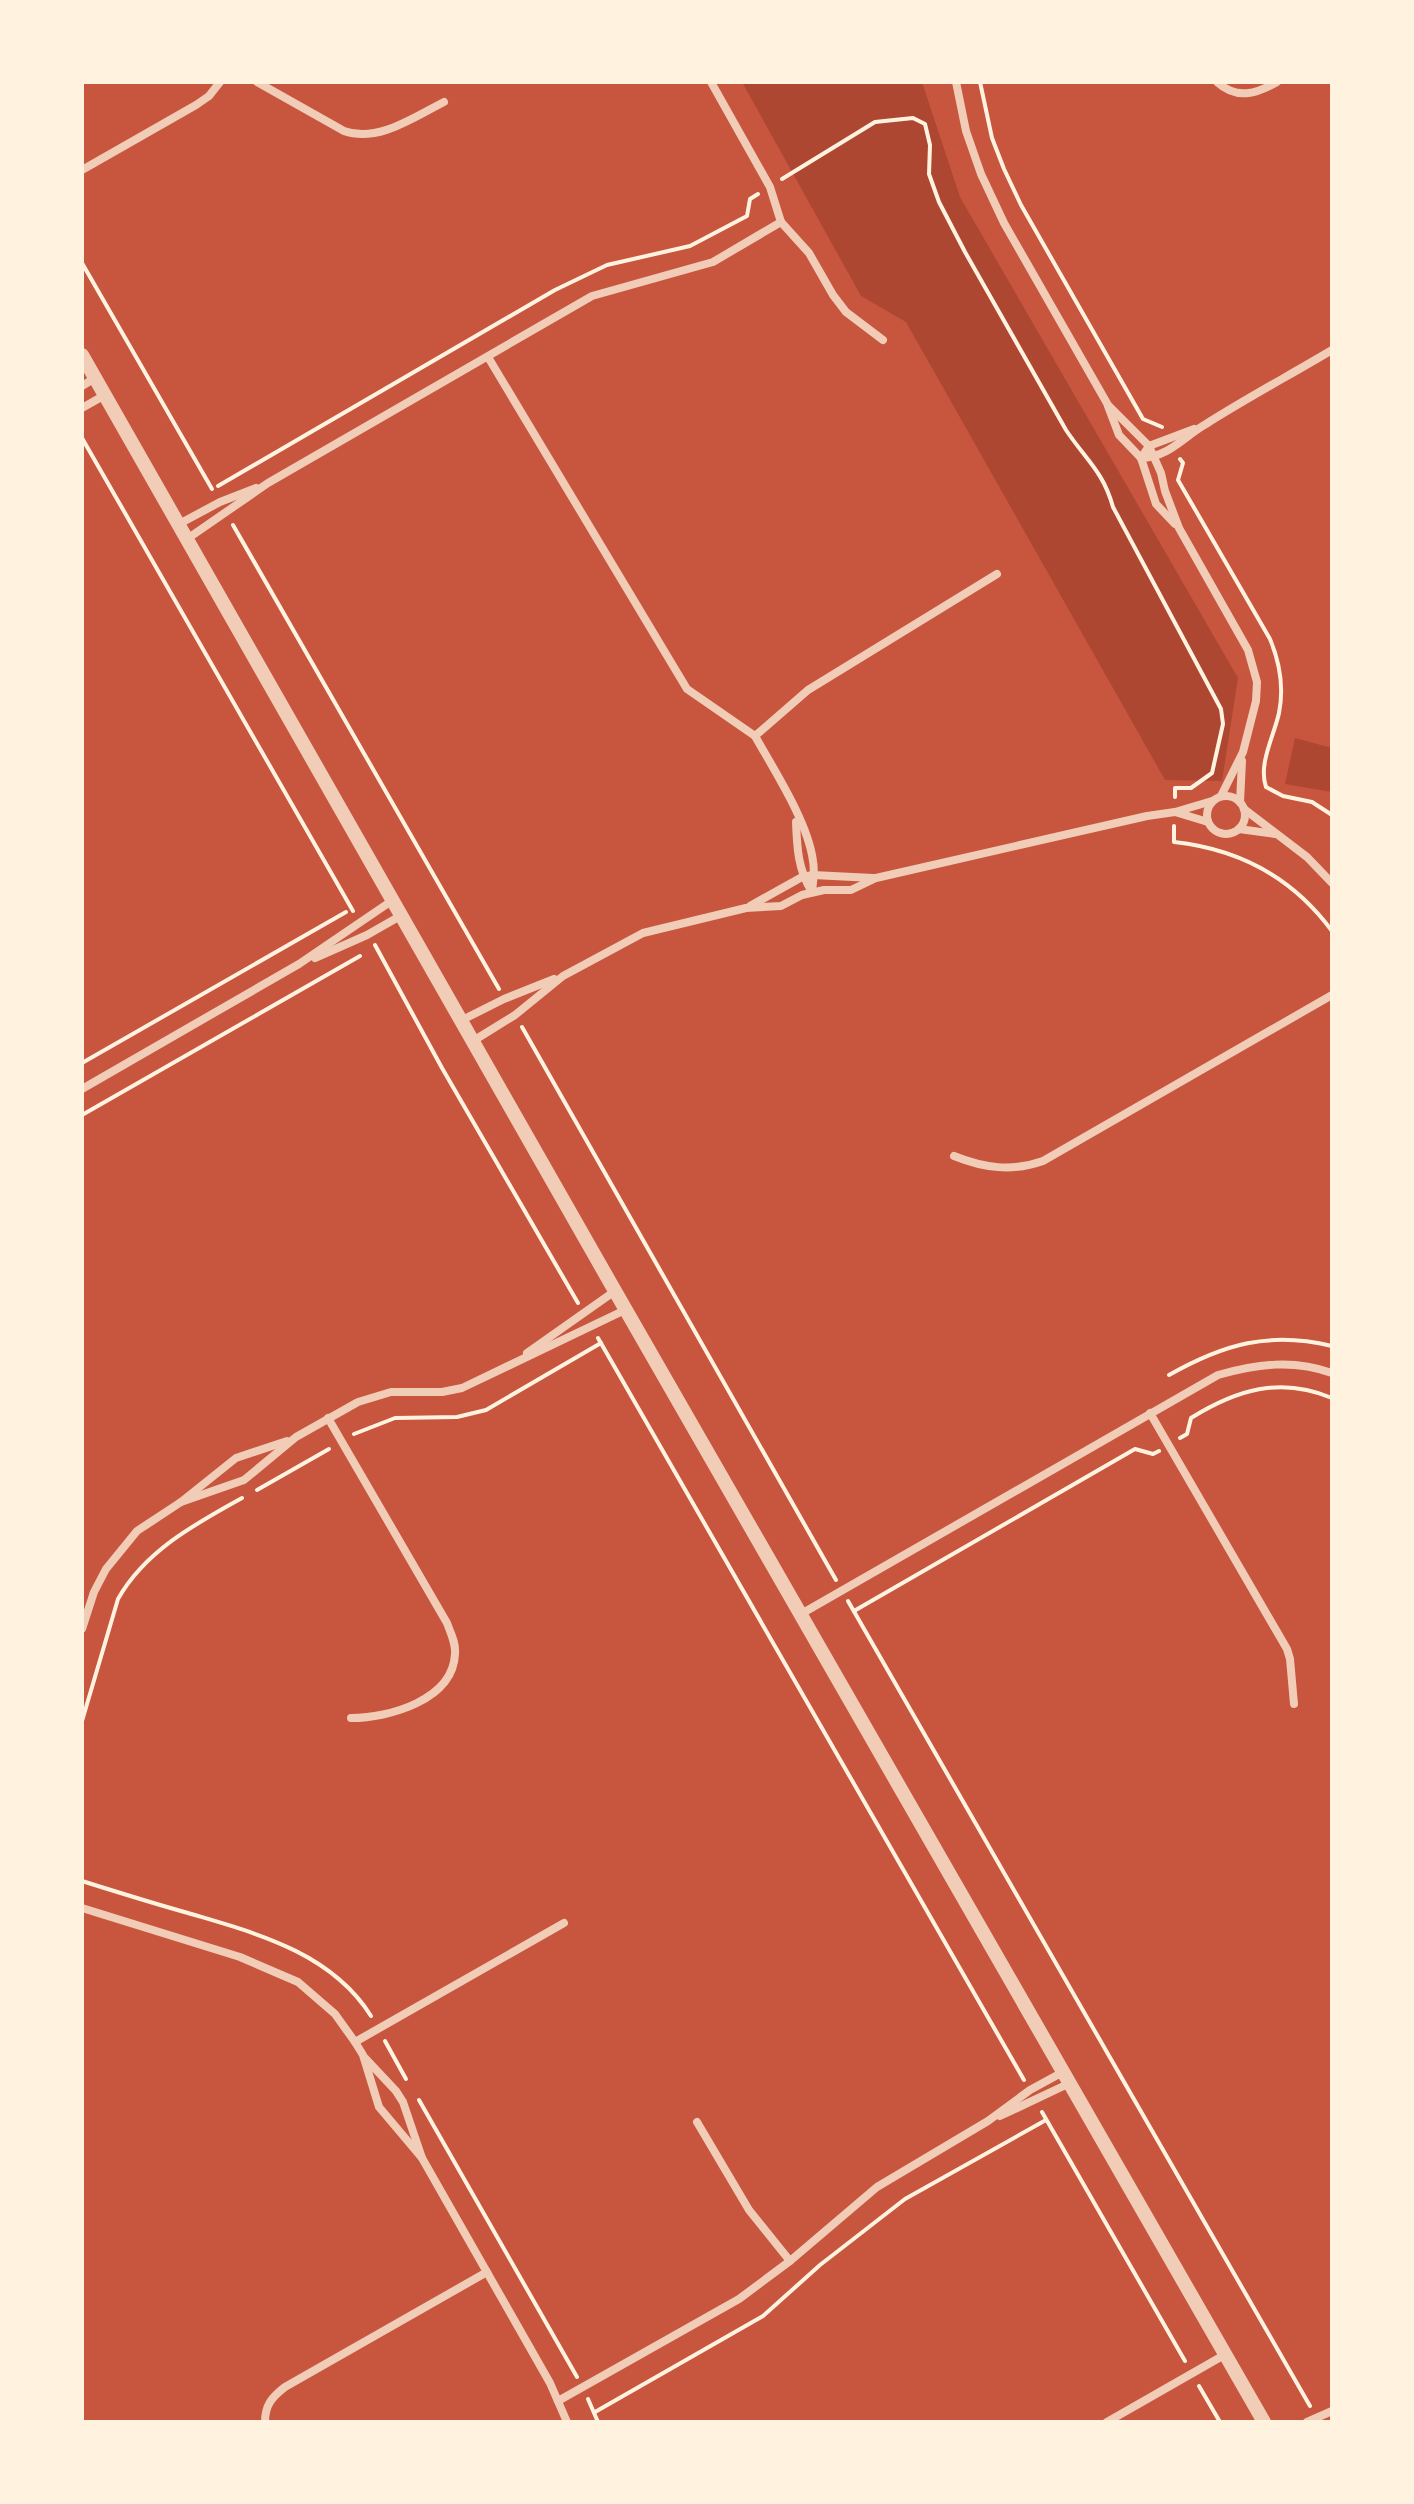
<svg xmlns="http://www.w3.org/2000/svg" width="1414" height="2504" font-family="'Work Sans',sans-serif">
<rect width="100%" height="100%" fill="#c8553d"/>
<g fill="#ae4732">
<path d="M 742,82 L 922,82 L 960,197 L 1238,678 L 1222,781 L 1165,780 L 906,322 L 861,296 Z"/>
<path d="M 1295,738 L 1332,748 L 1332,792 L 1285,784 Z"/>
</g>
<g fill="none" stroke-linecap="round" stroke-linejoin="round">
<g stroke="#fff3e0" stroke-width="4">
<path d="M 980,82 L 992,138 L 1004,169 L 1021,205 L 1143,419 L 1162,427"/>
<path d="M 782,179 L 875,122 L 913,118 L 925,124 L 930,145 L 929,174 L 939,202 L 965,252 L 1066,430 C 1086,460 1103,471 1113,507 L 1221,709 L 1223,724 L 1212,773 L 1191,788 L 1175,788 L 1175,797"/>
<path d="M 82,263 L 212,489"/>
<path d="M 82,438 L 353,911"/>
<path d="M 1180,459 L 1183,463 L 1178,480 L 1270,639 C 1280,663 1284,688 1279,713 C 1274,736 1258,764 1266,787 L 1283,796 L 1312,802 L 1332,815"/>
<path d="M 218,486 L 555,290 L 607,265 L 690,246 L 747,216 L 750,199 L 758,194"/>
<path d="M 233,525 L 499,989"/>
<path d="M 1174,826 L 1174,842 C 1239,849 1293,878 1332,931"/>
<path d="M 375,945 L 442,1068 L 578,1303"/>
<path d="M 522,1027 L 836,1580"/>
<path d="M 82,1063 L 346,912"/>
<path d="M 82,1115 L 360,956"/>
<path d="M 598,1338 L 1024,2080"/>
<path d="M 1169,1375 C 1224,1344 1269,1331 1332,1346"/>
<path d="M 354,1434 L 395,1418 L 457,1417 L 486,1410 L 601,1343"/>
<path d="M 1180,1438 L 1187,1434 L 1191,1418 C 1236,1390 1280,1376 1332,1398"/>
<path d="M 257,1490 L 329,1449"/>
<path d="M 848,1601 L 1310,2406"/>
<path d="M 854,1611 L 1135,1449 L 1153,1454 L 1159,1451"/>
<path d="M 82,1721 L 118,1599 C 145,1551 195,1524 242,1498"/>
<path d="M 82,1881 C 117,1892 152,1903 188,1913 C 255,1933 331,1952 371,2016"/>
<path d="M 385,2041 L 406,2079"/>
<path d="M 419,2100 L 577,2377"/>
<path d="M 1042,2112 L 1185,2361"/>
<path d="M 1199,2386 L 1220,2422"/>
<path d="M 588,2399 L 598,2422"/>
<path d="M 595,2412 L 763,2316 L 820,2265 L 905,2199 L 1046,2120"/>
</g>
<g stroke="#f1ccb7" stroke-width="8">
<path d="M 257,82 L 344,131 C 378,143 414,117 444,102"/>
<path d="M 956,82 L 966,131 L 981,174 L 1004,223 L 1108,405 L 1149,446 L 1161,473 L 1165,491 L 1179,528 L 1248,650 L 1257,682 L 1256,701 L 1243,752 L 1221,796"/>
<path d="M 1217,82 C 1237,100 1256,94 1277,82"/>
<path d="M 82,170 L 196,105 L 209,96 L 220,82"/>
<path d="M 781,222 L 809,253 L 833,295 L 846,312 L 883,340"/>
<path d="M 488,357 L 687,689 L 755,736"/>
<path d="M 82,386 L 95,378"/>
<path d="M 1108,406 L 1119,435 L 1141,458 L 1156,504 L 1175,524"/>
<path d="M 82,408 L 105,395"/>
<path d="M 1141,458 C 1169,457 1183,437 1206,424 C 1247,398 1290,375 1332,350"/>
<path d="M 1141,458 L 1149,446 L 1194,429"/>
<path d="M 179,524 L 220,502 L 256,488"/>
<path d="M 187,539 L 268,483 L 592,296 L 713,262 L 781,222 L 770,187 L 711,82"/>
<circle cx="1226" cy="815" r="19"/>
<path d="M 1240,802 L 1242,761"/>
<path d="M 1244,809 L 1307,857 L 1332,883"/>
<path d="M 1175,812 L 1208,822"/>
<path d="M 796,822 C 797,848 798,870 812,892"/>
<path d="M 1239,829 L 1275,834"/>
<path d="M 812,892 C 813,882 815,871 813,861 C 808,822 774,770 755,736 L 808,690 L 997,574"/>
<path d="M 750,906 L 802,877 L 813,875 L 873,878"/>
<path d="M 315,958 L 367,935 L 402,915"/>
<path d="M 462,1020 L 504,999 L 554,979"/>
<path d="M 473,1041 L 515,1015 L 563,976 L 643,933 L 746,908 L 781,906 L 802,895 L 824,890 L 851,890 L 876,878 L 1147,816 L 1175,812 L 1212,801"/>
<path d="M 82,1089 L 299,964 L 393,900"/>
<path d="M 954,1156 C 984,1168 1012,1172 1043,1161 L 1332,995"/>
<path d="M 527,1353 L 615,1291"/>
<path d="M 1150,1413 L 1287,1649 L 1290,1659 L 1294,1704"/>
<path d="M 328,1418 L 447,1623 C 451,1634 456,1643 455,1654 C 453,1700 389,1718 351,1718"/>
<path d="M 181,1502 L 244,1480 L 296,1437 L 358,1402 L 391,1392 L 442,1392 L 462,1388 L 625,1310"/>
<path d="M 801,1614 L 1218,1375 C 1257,1364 1293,1359 1332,1373"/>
<path d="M 82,1629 L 94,1592 L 106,1569 L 137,1531 L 181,1502 L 236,1458 L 287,1441"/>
<path d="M 82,1908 L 240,1957 L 298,1982 L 335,2014 L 355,2042 L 363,2055 L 379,2107 L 422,2158"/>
<path d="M 355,2042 L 564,1923"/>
<path d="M 365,2058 L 396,2091 L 403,2102 L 422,2158 L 550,2383 L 567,2422"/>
<path d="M 1000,2116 L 1070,2083"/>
<path d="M 697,2122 L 749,2210 L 790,2261"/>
<path d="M 558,2401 L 739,2299 L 790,2261 L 877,2187 L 988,2121 L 1030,2090 L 1063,2072"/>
<path d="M 265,2422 C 265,2405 272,2397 285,2387 L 487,2272"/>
<path d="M 1107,2422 L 1226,2354"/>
<path d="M 1307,2422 L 1332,2411"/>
</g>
<path stroke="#f1ccb7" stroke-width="14" d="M 82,355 L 615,1291 L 1264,2422"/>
</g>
<rect width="1414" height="2504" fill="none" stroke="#fff3e0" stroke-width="168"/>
</svg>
